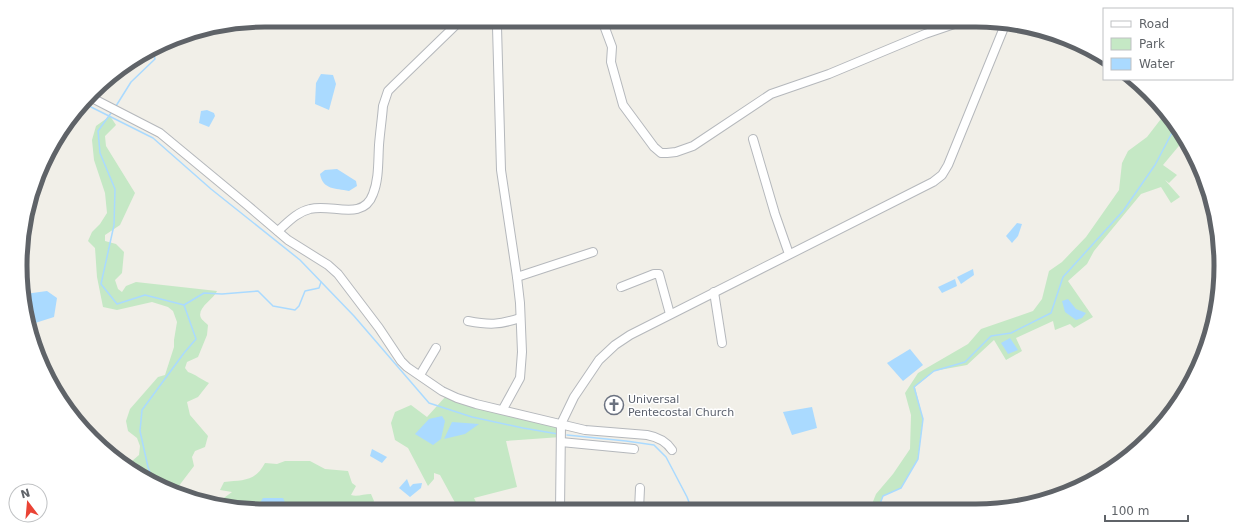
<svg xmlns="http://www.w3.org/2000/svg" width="1241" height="531" font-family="'DejaVu Sans',sans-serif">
<rect width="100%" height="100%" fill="#f1efe8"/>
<g fill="#c5e8c5">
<path d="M 1164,115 L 1183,141 L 1163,165 L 1177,175 L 1169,183 L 1165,180 L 1180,197 L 1171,203 L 1161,187 L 1141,194 L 1094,251 L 1087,264 L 1068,281 L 1093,317 L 1074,328 L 1070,324 L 1055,330 L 1053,321 L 1016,338 L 1022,351 L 1006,360 L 994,340 L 967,365 L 934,371 L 915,387 L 923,419 L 918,459 L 901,488 L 883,496 L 878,509 L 870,509 L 876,494 L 893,474 L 910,449 L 911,415 L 905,393 L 918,373 L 968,344 L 981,329 L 1033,311 L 1042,299 L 1049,271 L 1062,262 L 1086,237 L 1119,190 L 1122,163 L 1128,151 L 1147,137 Z"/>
<path d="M 110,116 L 116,125 L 105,136 L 106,146 L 135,193 L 120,225 L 105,235 L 105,241 L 116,244 L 124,252 L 122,273 L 115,280 L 118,289 L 122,292 L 126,286 L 136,282 L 217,291 C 214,299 196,308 201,318 C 202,320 206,323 208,325 L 207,335 L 198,357 L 187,362 L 185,368 L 188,372 C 195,374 202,380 209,383 L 198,397 L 187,402 L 190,415 L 208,436 L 205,447 L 195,451 L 192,457 L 194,466 L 175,491 L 143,473 L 143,470 L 135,467 L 132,461 L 139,455 L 140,446 L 137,438 L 128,431 L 126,421 L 130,409 L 158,377 L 165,375 L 174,347 L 174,340 L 177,322 L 173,311 L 168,307 L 152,302 L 117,310 L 103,307 L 97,277 L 95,248 L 88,241 L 92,232 L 100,224 L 107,213 L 105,193 L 94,160 L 92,140 L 96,126 Z"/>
<path d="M 446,396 L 561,424 L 561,437 L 506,441 L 517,487 L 474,498 L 480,510 L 459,510 L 440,475 L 434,473 L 434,479 L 428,486 L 408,448 L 395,440 L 391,423 L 395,412 L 411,405 L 427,417 Z"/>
<path d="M 285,461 L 310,461 L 325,469 L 348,471 L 352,483 L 356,486 L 351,495 C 357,497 364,494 371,494 L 374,501 L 369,511 L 266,511 L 217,503 L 232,492 L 220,490 L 224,482 C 243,480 255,482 265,463 L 277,464 Z"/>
</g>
<g fill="#aadaff">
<path d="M 321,74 L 333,75 L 336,84 L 329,110 L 315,104 L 316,83 Z"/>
<path d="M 207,110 L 214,113 L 215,116 L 209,127 L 199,123 L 201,111 Z"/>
<path d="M 337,169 L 356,181 L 357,186 L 349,191 C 335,188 323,190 320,174 L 325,170 Z"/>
<path d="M 1017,223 L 1022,224 L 1018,236 L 1012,243 L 1006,236 Z"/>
<path d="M 973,269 L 974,275 L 961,284 L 957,277 Z"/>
<path d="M 955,279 L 957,286 L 942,293 L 938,287 Z"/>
<path d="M 47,291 L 57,298 L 54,317 L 32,324 C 23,316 24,306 25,294 Z"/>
<path d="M 1068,299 L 1076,309 L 1086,313 L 1082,318 L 1076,320 L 1065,312 L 1062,301 Z"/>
<path d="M 1010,338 L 1018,350 L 1008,354 L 1001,343 Z"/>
<path d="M 910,349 L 923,365 L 903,381 L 887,363 Z"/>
<path d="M 812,407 L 817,428 L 792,435 L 783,412 Z"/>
<path d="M 442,416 L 445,421 L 441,439 L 433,445 L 415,434 L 429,419 Z"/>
<path d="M 452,422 L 479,424 L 465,434 L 444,439 Z"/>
<path d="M 372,449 L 387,457 L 382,463 L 370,456 Z"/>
<path d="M 407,479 L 410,487 L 413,484 L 422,483 L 421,488 L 410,497 L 399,488 Z"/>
<path d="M 263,498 L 283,498 L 289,511 L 266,511 L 256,509 Z"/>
</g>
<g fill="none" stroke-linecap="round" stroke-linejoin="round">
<g stroke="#aadaff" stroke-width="1.5">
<path d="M 85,104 L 153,138 L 211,189 L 300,260 L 354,316 L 429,403 L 472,417 L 523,428 L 558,434"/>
<path d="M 116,106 L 131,82 L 155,59 L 153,52"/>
<path d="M 111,113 L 98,131 L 100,153 L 115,189 L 114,225 L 101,284 L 117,304 L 145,295 L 184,305 L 196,339 L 184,353 L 142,410 L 140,431 L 148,467 L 152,478"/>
<path d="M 184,305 L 204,293 L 222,294 L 258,291 L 273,306 L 295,310 L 299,306 L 305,291 L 319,288 L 321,282"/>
<path d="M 567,435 L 626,441 L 654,445 L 666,457 L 687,497 L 692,510"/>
<path d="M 878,509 L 883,496 L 901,488 L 918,459 L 923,419 L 914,387 L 934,371 L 965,362 L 991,336 L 1011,333 L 1051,313 L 1063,277 L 1123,211 L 1155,165 L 1174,129"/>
</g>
<g stroke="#b5b8bc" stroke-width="10">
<g id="minor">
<path d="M 493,20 L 497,27 L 501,170 L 517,277 L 520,303 L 522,352 L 520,378 L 503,409"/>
<path d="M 602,20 L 612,47 L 611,62 L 623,105 L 654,147 L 661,153 L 667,153 L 676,152 L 693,146 L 771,94 L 829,74 L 925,34 L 966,20"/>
<path d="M 90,97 L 160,133 L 247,205 L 288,240 L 328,265 L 338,274 L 379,328 L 401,361 L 407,367 L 442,391 L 457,398 L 476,404 L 585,430 L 647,435 C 658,437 666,441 672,450"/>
<path d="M 753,139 L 775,214 L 789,254"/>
<path d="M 278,231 C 288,222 297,212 310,209 C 331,203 363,222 373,194 C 379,179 378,162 379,145 C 380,132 382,119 383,106 L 388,91 L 394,85 L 461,20"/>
<path d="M 517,277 L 593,252"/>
<path d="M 621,287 L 654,274 L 659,274 L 670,314"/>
<path d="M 714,292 L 722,343"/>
<path d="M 468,321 C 489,325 499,325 520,318"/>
<path d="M 420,375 L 436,348"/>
<path d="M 561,442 L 634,449"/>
<path d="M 560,510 L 561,424 L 574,397 L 599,360 L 615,345 L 630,335 L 933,182 L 942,175 L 948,165 L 1005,25"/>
<path d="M 639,510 L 640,488"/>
</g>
</g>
<use href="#minor" stroke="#fff" stroke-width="8"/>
</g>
<defs>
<g id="church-ring" transform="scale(1)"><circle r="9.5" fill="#fff" stroke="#6b7280" stroke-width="1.5"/><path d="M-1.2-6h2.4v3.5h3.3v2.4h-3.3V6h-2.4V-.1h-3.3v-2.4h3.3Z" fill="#6b7280"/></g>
</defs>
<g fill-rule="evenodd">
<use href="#church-ring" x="614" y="405"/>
</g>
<g text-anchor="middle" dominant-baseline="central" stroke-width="3" stroke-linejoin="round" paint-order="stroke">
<g font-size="11" fill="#5b616d" stroke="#fff" text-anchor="start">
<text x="628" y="399">Universal<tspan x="628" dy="13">Pentecostal Church</tspan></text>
</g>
</g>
<path d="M0 0H1241V531H0ZM265 27H976A238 238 0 0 1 1214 265V266A238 238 0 0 1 976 504H265A238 238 0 0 1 27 266V265A238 238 0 0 1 265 27Z" fill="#fff" fill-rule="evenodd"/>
<path fill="none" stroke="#5f6368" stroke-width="5" d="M265 27H976A238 238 0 0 1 1214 265V266A238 238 0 0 1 976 504H265A238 238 0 0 1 27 266V265A238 238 0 0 1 265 27Z"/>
<rect x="1103" y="8" width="130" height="72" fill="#ffffff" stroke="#bfc1c3"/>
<rect x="1111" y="21" width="20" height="6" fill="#ffffff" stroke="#bfc1c3"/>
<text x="1139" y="28" font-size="12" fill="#5f6368">Road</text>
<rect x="1111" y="38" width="20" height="12" fill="#c5e8c5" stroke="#bfc1c3"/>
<text x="1139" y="48" font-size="12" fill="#5f6368">Park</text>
<rect x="1111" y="58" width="20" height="12" fill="#aadaff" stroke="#bfc1c3"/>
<text x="1139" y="68" font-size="12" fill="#5f6368">Water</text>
<g transform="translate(28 503) rotate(344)"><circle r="19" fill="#ffffff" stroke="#bfc1c3"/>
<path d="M0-3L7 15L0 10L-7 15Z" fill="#ea4335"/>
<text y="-6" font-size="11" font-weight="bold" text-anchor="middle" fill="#5f6368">N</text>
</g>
<path d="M1105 515v6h83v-6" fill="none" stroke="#5f6368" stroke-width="2"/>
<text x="1111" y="515" font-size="12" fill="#5f6368" stroke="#ffffff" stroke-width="3" paint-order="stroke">100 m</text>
</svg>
